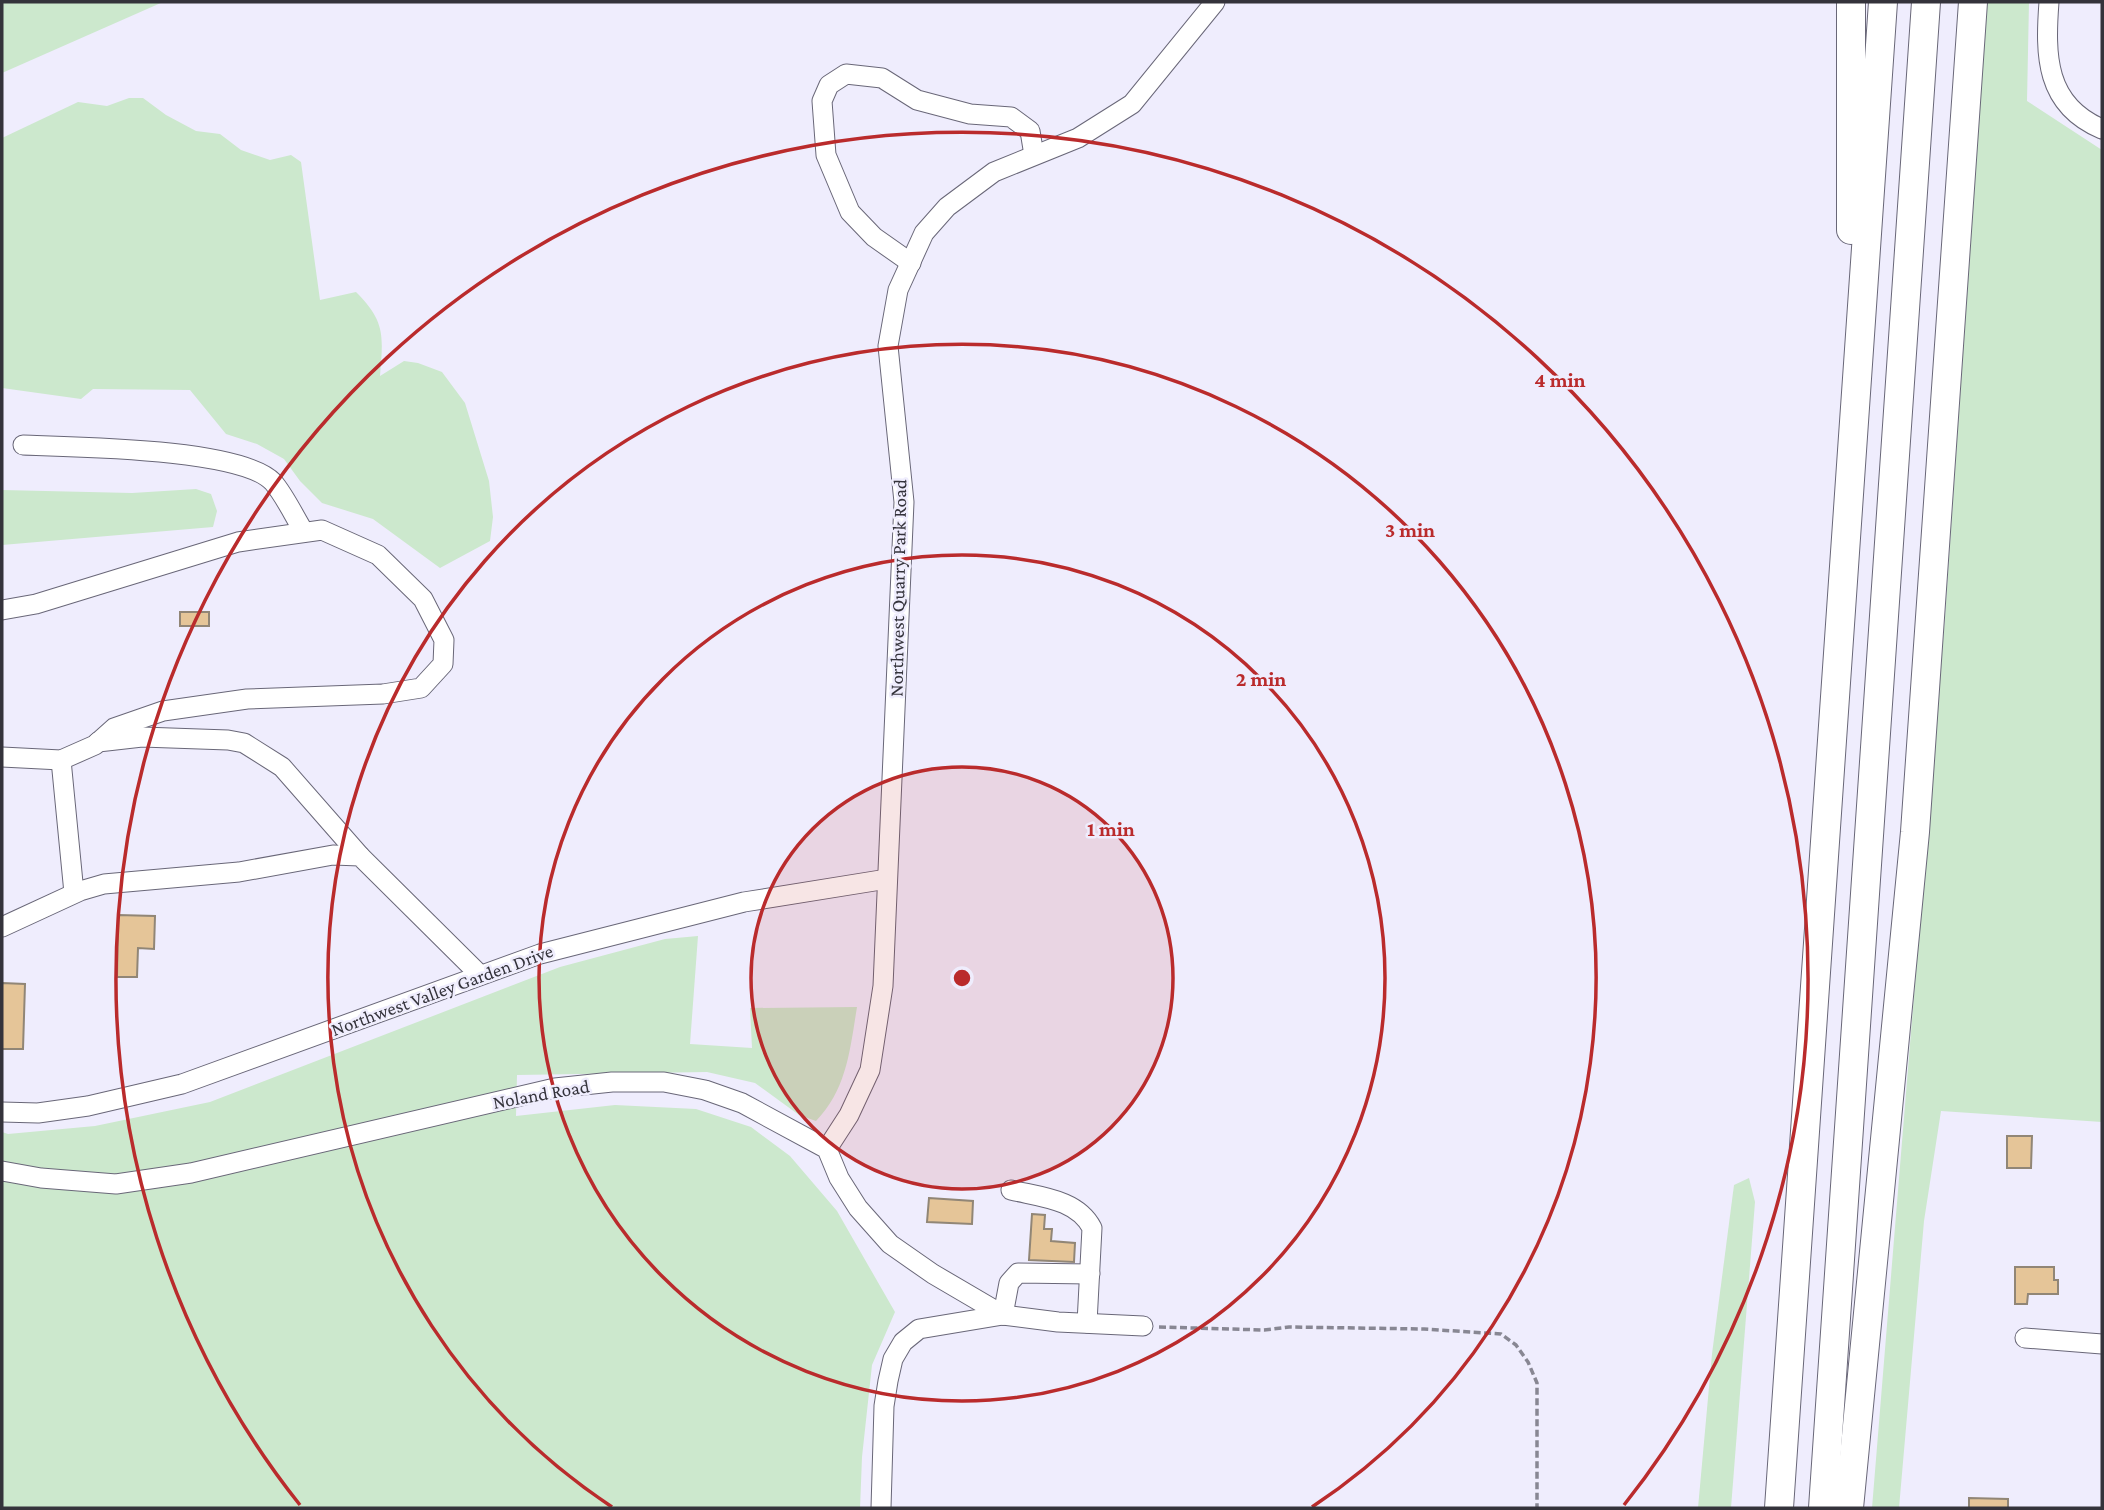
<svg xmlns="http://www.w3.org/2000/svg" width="2104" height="1510" font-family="'Crimson Pro',serif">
<rect width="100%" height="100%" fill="#efedfd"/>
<g fill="#cce8cd">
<path d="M 2,2 L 163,2 L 2,73 Z"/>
<path d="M 1987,2 L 2029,2 L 2027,101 L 2102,150 L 2102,1122 L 1941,1111 L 1924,1221 L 1899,1508 L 1872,1508 L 1945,617 Z"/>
<path d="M 129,98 L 143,98 L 166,115 L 196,131 L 220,134 L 241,150 L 270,160 L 291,155 L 301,162 L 320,300 L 356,292 C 386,322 383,336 380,376 L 404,361 L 418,363 L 442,372 L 465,403 L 489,481 L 493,517 L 490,541 L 440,568 L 373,519 L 322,503 L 300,481 L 284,459 L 257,444 L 226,434 L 190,390 L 93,389 L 81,399 L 2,388 L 2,138 L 78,102 L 107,106 Z"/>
<path d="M 196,489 L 211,494 L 217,511 L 213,527 L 2,545 L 2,490 L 132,493 Z"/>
<path d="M 698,936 L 690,1044 L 752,1048 L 750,1008 L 857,1007 C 850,1049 847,1089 816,1121 L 799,1115 L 755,1083 L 707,1072 L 517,1075 L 516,1116 L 615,1105 L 696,1109 L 751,1127 L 790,1156 L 837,1211 L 895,1312 L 872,1365 L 862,1457 L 860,1508 L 2,1508 L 2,1132 L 8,1134 L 95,1126 L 210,1102 L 560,967 L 665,939 Z"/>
<path d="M 1749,1178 L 1755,1202 L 1731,1508 L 1698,1508 L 1712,1354 L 1734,1185 Z"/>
</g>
<g fill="#e5c598" stroke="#918676" stroke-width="2">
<rect x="180" y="612" width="29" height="14"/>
<path d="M 118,915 L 155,916 L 154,949 L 138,948 L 137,977 L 117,977 Z"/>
<path d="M 2,983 L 25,984 L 23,1049 L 2,1049 Z"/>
<path d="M 2007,1136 L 2032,1136 L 2031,1168 L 2007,1168 Z"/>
<path d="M 929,1198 L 973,1201 L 972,1224 L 927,1222 Z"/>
<path d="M 1032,1214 L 1045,1215 L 1044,1229 L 1052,1229 L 1051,1241 L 1075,1243 L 1074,1262 L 1029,1260 Z"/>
<path d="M 2015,1267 L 2054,1267 L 2054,1280 L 2058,1280 L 2058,1294 L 2028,1294 L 2027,1304 L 2015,1304 Z"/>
<path d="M 1969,1498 L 2008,1499 L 2008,1508 L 1969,1508 Z"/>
</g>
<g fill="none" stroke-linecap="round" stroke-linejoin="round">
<g stroke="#696778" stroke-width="21">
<g id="minor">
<path d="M 2049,2 C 2045,55 2045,105 2102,129"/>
<path d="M 911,263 L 874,237 L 850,212 L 826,155 L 822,101 L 829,85 L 846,74 L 882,78 L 917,100 L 970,114 L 1011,117 L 1030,131 L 1034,155"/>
<path d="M 23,445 C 73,447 241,448 273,482 C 285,496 294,516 304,532"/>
<path d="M 2,610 L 36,604 L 238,542 L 322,530 L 378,555 L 423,599 L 444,640 L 443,664 L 421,688 L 383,694 L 247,699 L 163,711 L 114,728 L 95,745 L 61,760 L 2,757"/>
<path d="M 98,742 L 142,737 L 228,740 L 244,743 L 282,767 L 360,856"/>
<path d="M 61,760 L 74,893"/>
<path d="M 2,927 L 80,891 L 104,884 L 239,872 L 333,855 L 360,856 L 480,975"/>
<path d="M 2,1112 L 38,1113 L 88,1106 L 182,1084 L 540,954 L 744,902 L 887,879"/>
<path d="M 827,1149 L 849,1115 L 870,1070 L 883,986 L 904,502 L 888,346 L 898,290 L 924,233 L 947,207 L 994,172 L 1078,138 L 1132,104 L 1215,2"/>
<path d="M 2,1171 L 41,1178 L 116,1184 L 191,1173 L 555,1088 L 612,1082 L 664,1082 L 705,1090 L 742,1103 L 827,1149 L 839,1178 L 858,1208 L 890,1244 L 933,1274 L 1003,1315"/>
<path d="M 1011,1190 C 1040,1197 1077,1199 1092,1228 L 1087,1323"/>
<path d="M 1003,1315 L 1009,1283 L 1018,1273 L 1090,1274"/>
<path d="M 2025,1338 L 2102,1344"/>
<path d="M 881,1508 L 884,1406 L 888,1381 L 893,1359 L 903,1342 L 919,1329 L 1003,1315 L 1058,1322 L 1143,1326"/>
</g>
</g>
<g stroke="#696778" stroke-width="30">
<g id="highway">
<path d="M 1851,230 L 1851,2"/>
<path d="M 1779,1508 L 1883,2"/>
<path d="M 1823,1508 L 1926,2"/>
<path d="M 1849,1508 L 1915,832 L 1973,2"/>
</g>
</g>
<path stroke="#888793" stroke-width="3.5" stroke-dasharray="7 3.5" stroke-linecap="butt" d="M 1159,1327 L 1264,1330 L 1289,1327 L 1424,1329 L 1501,1334 L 1516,1345 L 1528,1362 L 1537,1383 L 1537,1508"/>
<use href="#minor" stroke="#fff" stroke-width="19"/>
<use href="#highway" stroke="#fff" stroke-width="28"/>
</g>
<circle cx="962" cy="978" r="211" fill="#ba2b2c" fill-opacity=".12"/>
<g fill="none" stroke="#ba2b2c" stroke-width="3.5">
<circle cx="962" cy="978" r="211"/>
<circle cx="962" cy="978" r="423"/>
<path d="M612 1507A634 634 0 1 1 1312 1507"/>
<path d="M300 1505A846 846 0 1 1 1624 1505"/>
</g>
<g text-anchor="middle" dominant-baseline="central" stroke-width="5" stroke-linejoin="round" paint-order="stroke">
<g font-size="19" fill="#34333b" stroke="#efedfd">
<text transform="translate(898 588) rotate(-89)">Northwest Quarry Park Road</text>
<text transform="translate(442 990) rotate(-20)">Northwest Valley Garden Drive</text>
<text transform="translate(541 1094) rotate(-10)">Noland Road</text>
</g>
</g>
<circle cx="962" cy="978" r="10" fill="#ba2b2c" stroke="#efedfd" stroke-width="3.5"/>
<g font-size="21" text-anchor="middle" font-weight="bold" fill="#ba2b2c" stroke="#efedfd" stroke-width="5" stroke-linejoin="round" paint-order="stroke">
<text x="1560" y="387">4 min</text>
<text x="1410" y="537">3 min</text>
<text x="1261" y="686">2 min</text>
<text x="1111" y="836">1 min</text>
</g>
<rect width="2104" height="1510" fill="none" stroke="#34333b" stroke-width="7"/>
</svg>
